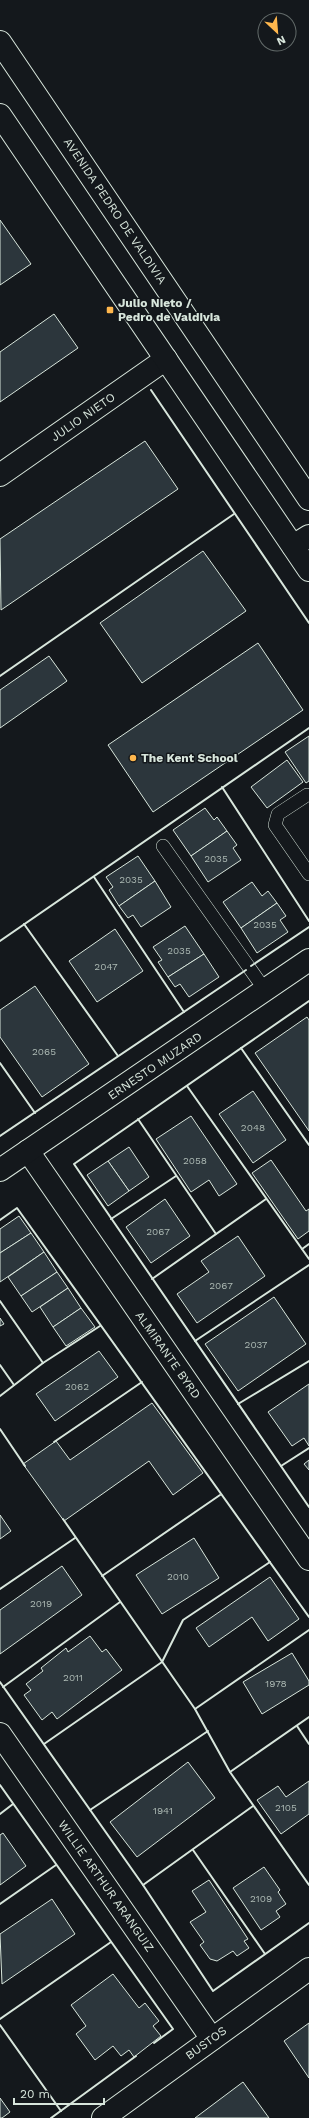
<svg xmlns="http://www.w3.org/2000/svg" width="309" height="2118" font-family="'Work Sans',sans-serif">
<rect width="100%" height="100%" fill="#14181c"/>
<g fill="#2c363c" stroke="#d8e6dc">
<path d="M 0,220 L 31,264 L 0,285 Z"/>
<path d="M 54,314 L 78,348 L 0,402 L 0,352 Z"/>
<path d="M 145,441 L 178,489 L 1,610 L 0,539 Z"/>
<path d="M 203,551 L 246,611 L 142,683 L 100,623 Z"/>
<path d="M 258,643 L 303,710 L 153,812 L 108,745 Z"/>
<path d="M 49,656 L 67,681 L 0,728 L 0,690 Z"/>
<path d="M 309,736 L 309,781 L 306,783 L 285,752 Z"/>
<path d="M 287,760 L 303,782 L 267,808 L 251,787 Z"/>
<path d="M 205,808 L 214,820 L 217,817 L 227,831 L 191,856 L 173,830 Z"/>
<path d="M 227,831 L 237,845 L 233,848 L 241,860 L 208,882 L 191,856 Z"/>
<path d="M 138,856 L 155,881 L 119,906 L 109,890 L 113,887 L 106,877 Z"/>
<path d="M 155,881 L 171,907 L 141,927 L 133,915 L 128,918 L 119,906 Z"/>
<path d="M 252,882 L 262,896 L 268,891 L 277,903 L 241,928 L 223,902 Z"/>
<path d="M 277,903 L 286,916 L 280,920 L 288,932 L 257,953 L 241,928 Z"/>
<path d="M 185,926 L 204,954 L 168,977 L 158,962 L 162,960 L 153,947 Z"/>
<path d="M 115,929 L 143,971 L 97,1002 L 69,961 Z"/>
<path d="M 204,954 L 219,977 L 189,997 L 180,984 L 175,987 L 168,977 Z"/>
<path d="M 35,986 L 89,1064 L 42,1097 L 0,1037 L 0,1010 Z"/>
<path d="M 307,1017 L 309,1020 L 309,1131 L 255,1053 Z"/>
<path d="M 253,1091 L 286,1140 L 253,1163 L 219,1114 Z"/>
<path d="M 191,1116 L 237,1184 L 219,1196 L 209,1180 L 191,1192 L 156,1139 Z"/>
<path d="M 129,1147 L 149,1177 L 129,1191 L 108,1161 Z"/>
<path d="M 271,1160 L 306,1211 L 309,1209 L 309,1231 L 298,1239 L 252,1173 Z"/>
<path d="M 108,1161 L 129,1191 L 108,1206 L 87,1175 Z"/>
<path d="M 165,1199 L 190,1236 L 151,1263 L 126,1227 Z"/>
<path d="M 19,1216 L 31,1233 L 0,1253 L 0,1229 Z"/>
<path d="M 31,1233 L 44,1252 L 0,1282 L 0,1253 Z"/>
<path d="M 238,1236 L 265,1276 L 197,1323 L 177,1294 L 209,1272 L 201,1261 Z"/>
<path d="M 44,1252 L 57,1272 L 21,1296 L 8,1277 Z"/>
<path d="M 57,1272 L 68,1288 L 32,1312 L 21,1296 Z"/>
<path d="M 68,1288 L 81,1308 L 53,1327 L 40,1307 Z"/>
<path d="M 274,1297 L 306,1344 L 238,1391 L 205,1344 Z"/>
<path d="M 81,1308 L 95,1327 L 66,1346 L 53,1327 Z"/>
<path d="M 0,1318 L 4,1324 L 0,1326 Z"/>
<path d="M 99,1351 L 118,1377 L 55,1421 L 36,1394 Z"/>
<path d="M 309,1384 L 309,1446 L 304,1438 L 292,1446 L 268,1412 Z"/>
<path d="M 152,1403 L 203,1473 L 173,1495 L 149,1461 L 64,1521 L 23,1464 L 56,1441 L 70,1460 Z"/>
<path d="M 309,1460 L 309,1470 L 304,1464 Z"/>
<path d="M 0,1515 L 11,1531 L 0,1539 Z"/>
<path d="M 194,1538 L 219,1578 L 162,1614 L 136,1575 Z"/>
<path d="M 62,1566 L 82,1595 L 0,1654 L 0,1610 Z"/>
<path d="M 270,1577 L 299,1619 L 268,1641 L 252,1617 L 209,1647 L 196,1628 Z"/>
<path d="M 90,1636 L 102,1652 L 106,1649 L 122,1670 L 57,1719 L 52,1712 L 42,1720 L 24,1695 L 31,1690 L 26,1684 L 43,1671 L 41,1668 L 66,1648 L 68,1652 Z"/>
<path d="M 292,1653 L 309,1681 L 309,1685 L 262,1714 L 243,1682 Z"/>
<path d="M 188,1762 L 215,1798 L 137,1857 L 110,1822 Z"/>
<path d="M 309,1781 L 309,1814 L 281,1834 L 257,1800 L 278,1786 L 286,1797 Z"/>
<path d="M 3,1833 L 26,1866 L 0,1885 L 0,1835 Z"/>
<path d="M 264,1867 L 280,1890 L 278,1892 L 286,1904 L 276,1911 L 280,1917 L 261,1930 L 233,1888 Z"/>
<path d="M 209,1880 L 248,1939 L 244,1941 L 249,1948 L 237,1956 L 233,1951 L 217,1961 L 210,1959 L 200,1945 L 204,1942 L 190,1922 L 206,1912 L 192,1891 Z"/>
<path d="M 52,1899 L 75,1934 L 2,1984 L 0,1934 Z"/>
<path d="M 113,1974 L 139,2008 L 145,2003 L 159,2021 L 153,2026 L 161,2036 L 134,2057 L 129,2050 L 121,2056 L 113,2046 L 95,2060 L 76,2034 L 86,2026 L 71,2005 Z"/>
<path d="M 309,2023 L 309,2078 L 284,2041 Z"/>
<path d="M 243,2082 L 269,2118 L 195,2118 Z"/>
<path d="M 0,2098 L 10,2112 L 2,2118 L 0,2118 Z"/>
</g>
<g fill="none" stroke-linecap="round" stroke-linejoin="round">
<g stroke="#d8e6dc" stroke-width="14">
<g id="lane">
<path d="M 307,795 L 278,814 L 275,825 L 309,874"/>
<path d="M 163,846 L 265,990"/>
</g>
</g>
<g stroke="#d8e6dc" stroke-width="24">
<g id="street">
<path d="M 0,475 L 166,359"/>
<path d="M 293,546 L 309,536"/>
<path d="M 28,1151 L 309,1559"/>
<path d="M 0,1170 L 309,960"/>
<path d="M 0,1734 L 212,2039"/>
<path d="M 103,2118 L 309,1969"/>
</g>
</g>
<g stroke="#d8e6dc" stroke-width="24">
<g id="secondary">
<path d="M 0,42 L 309,499"/>
<path d="M 0,115 L 309,570"/>
</g>
</g>
<use href="#lane" stroke="#14181c" stroke-width="13"/>
<use href="#street" stroke="#14181c" stroke-width="22"/>
<use href="#secondary" stroke="#14181c" stroke-width="22"/>
<g stroke="#d8e6dc" stroke-width="2">
<path d="M 151,390 L 309,623"/>
<path d="M 0,676 L 234,514"/>
<path d="M 222,787 L 309,921"/>
<path d="M 94,877 L 184,1012"/>
<path d="M 24,924 L 118,1056"/>
<path d="M 0,941 L 309,728"/>
<path d="M 251,966 L 309,927"/>
<path d="M 309,1001 L 74,1164 L 309,1507"/>
<path d="M 241,1048 L 309,1145"/>
<path d="M 0,1063 L 35,1113"/>
<path d="M 187,1086 L 309,1259"/>
<path d="M 138,1119 L 216,1234"/>
<path d="M 0,1136 L 246,970"/>
<path d="M 111,1219 L 176,1176"/>
<path d="M 0,1220 L 17,1208 L 309,1617"/>
<path d="M 302,1249 L 309,1244"/>
<path d="M 152,1279 L 266,1199"/>
<path d="M 0,1301 L 43,1363"/>
<path d="M 195,1341 L 309,1265"/>
<path d="M 0,1365 L 14,1385"/>
<path d="M 0,1396 L 43,1363 L 100,1326"/>
<path d="M 238,1404 L 309,1361"/>
<path d="M 0,1429 L 25,1466"/>
<path d="M 54,1442 L 142,1382"/>
<path d="M 281,1466 L 309,1448"/>
<path d="M 63,1519 L 195,1709 L 230,1772 L 309,1885"/>
<path d="M 102,1576 L 220,1495"/>
<path d="M 0,1589 L 75,1538"/>
<path d="M 0,1682 L 143,1885 L 213,1991 L 309,1923"/>
<path d="M 3,1687 L 120,1602"/>
<path d="M 195,1709 L 309,1630"/>
<path d="M 297,1726 L 309,1744"/>
<path d="M 44,1744 L 162,1662 L 183,1620 L 270,1562"/>
<path d="M 230,1772 L 309,1717"/>
<path d="M 0,1785 L 173,2029 L 154,2043"/>
<path d="M 90,1810 L 208,1731"/>
<path d="M 0,1814 L 13,1804"/>
<path d="M 193,1850 L 265,1954"/>
<path d="M 143,1885 L 253,1806"/>
<path d="M 0,1904 L 56,1865"/>
<path d="M 0,2019 L 111,1942"/>
<path d="M 0,2025 L 61,2111"/>
<path d="M 51,2118 L 136,2056"/>
</g>
</g>
<g fill="#ffb74d" stroke="#14181c" stroke-width="1.5">
<rect x="106" y="306" width="8" height="8" rx="2"/>
<circle cx="133" cy="758" r="4"/>
</g>
<g text-anchor="middle" dominant-baseline="central" stroke-width="3" stroke-linejoin="round" paint-order="stroke">
<g font-size="10" fill="#adbab4">
<text x="216" y="858">2035</text>
<text x="131" y="879">2035</text>
<text x="265" y="924">2035</text>
<text x="179" y="950">2035</text>
<text x="106" y="966">2047</text>
<text x="44" y="1051">2065</text>
<text x="253" y="1127">2048</text>
<text x="195" y="1160">2058</text>
<text x="158" y="1231">2067</text>
<text x="221" y="1285">2067</text>
<text x="256" y="1344">2037</text>
<text x="77" y="1386">2062</text>
<text x="178" y="1576">2010</text>
<text x="41" y="1603">2019</text>
<text x="73" y="1677">2011</text>
<text x="276" y="1683">1978</text>
<text x="286" y="1807">2105</text>
<text x="163" y="1810">1941</text>
<text x="261" y="1898">2109</text>
</g>
<g font-size="12" fill="#d8e6dc" stroke="#14181c">
<text transform="translate(115 211) rotate(56)">AVENIDA PEDRO DE VALDIVIA</text>
<text transform="translate(83 417) rotate(-35)">JULIO NIETO</text>
<text transform="translate(155 1066) rotate(-34)">ERNESTO MUZARD</text>
<text transform="translate(168 1355) rotate(55)">ALMIRANTE BYRD</text>
<text transform="translate(106 1886) rotate(55)">WILLIE ARTHUR ARANGUIZ</text>
<text transform="translate(206 2043) rotate(-36)">BUSTOS</text>
</g>
<g font-size="12" font-weight="bold" fill="#d8e6dc" stroke="#14181c" text-anchor="start">
<text x="118" y="303">Julio Nieto /<tspan x="118" dy="14">Pedro de Valdivia</tspan></text>
<text x="141" y="758">The Kent School</text>
</g>
</g>
<g transform="translate(277 32) rotate(154)"><circle r="19" fill="#14181c" stroke="#626a69"/>
<path d="M0-3L7 15L0 10L-7 15Z" fill="#ffb74d"/>
<text y="-6" font-size="11" font-weight="bold" text-anchor="middle" fill="#d8e6dc">N</text>
</g>
<path d="M14 2098v6h90v-6" fill="none" stroke="#d8e6dc" stroke-width="2"/>
<text x="20" y="2098" font-size="12" fill="#d8e6dc" stroke="#14181c" stroke-width="3" paint-order="stroke">20 m</text>
</svg>
